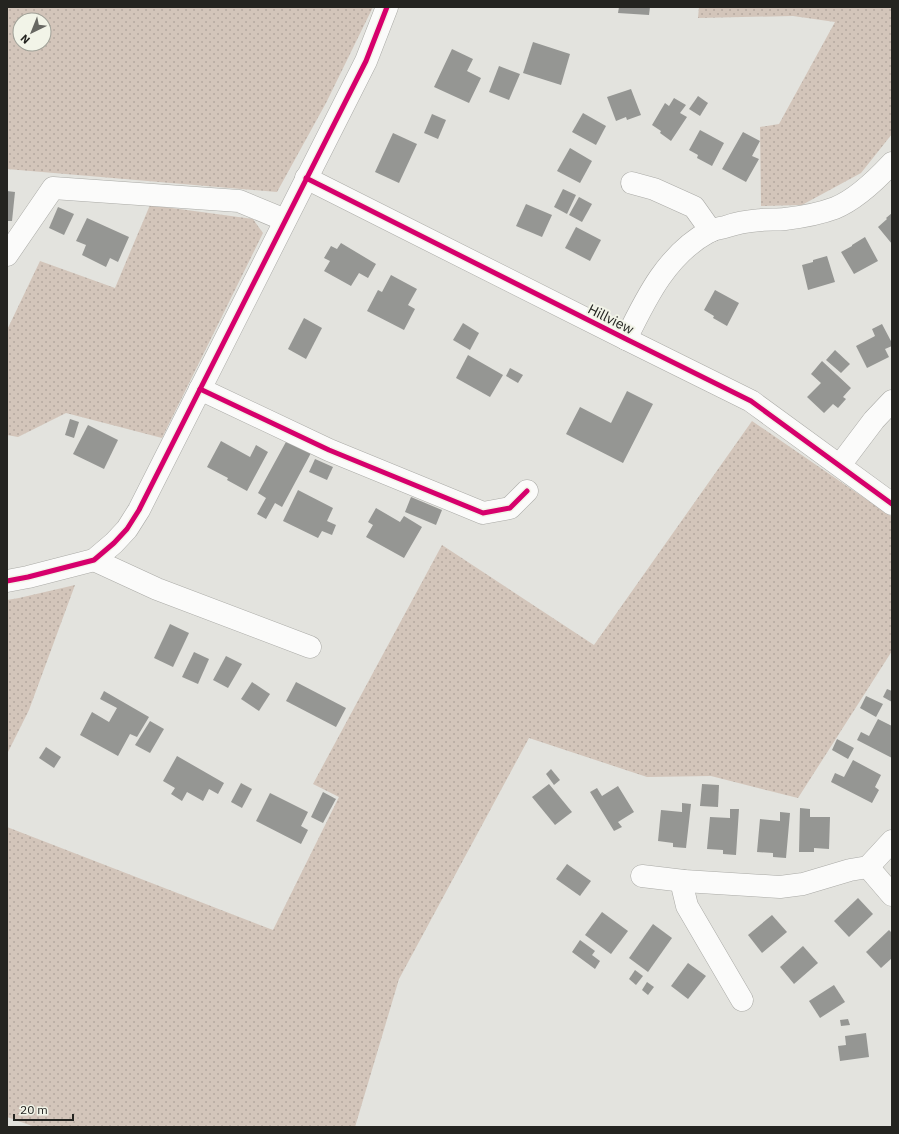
<svg xmlns="http://www.w3.org/2000/svg" width="899" height="1134" font-family="'IBM Plex Sans',sans-serif">
<defs>
<pattern id="grass-dots" width="8" height="8" patternUnits="userSpaceOnUse"><rect width="8" height="8" fill="#d3c5ba"/><path d="M2 2h.1M6 6h.1" fill="none" stroke="#b5a9a0" stroke-width="1.8" stroke-linecap="round"/></pattern>
</defs>
<rect width="100%" height="100%" fill="#e3e3de"/>
<g fill="url(#grass-dots)" fill-rule="evenodd">
<path d="M 7,7 L 373,7 L 326,103 L 277,192 L 7,169 ZM 20,20 L 44,20 L 44,44 L 20,44 Z"/>
<path d="M 699,7 L 892,7 L 892,134 L 861,173 L 802,205 L 761,206 L 760,127 L 779,124 L 835,22 L 793,16 L 698,18 Z"/>
<path d="M 150,205 L 253,219 L 263,233 L 162,438 L 66,413 L 18,437 L 7,435 L 7,330 L 40,261 L 115,288 Z"/>
<path d="M 752,421 L 892,517 L 892,651 L 798,798 L 711,776 L 647,777 L 529,738 L 399,979 L 355,1127 L 35,1127 L 7,1117 L 7,827 L 273,930 L 339,797 L 313,784 L 442,545 L 594,645 Z"/>
<path d="M 75,585 L 29,710 L 7,754 L 7,600 L 19,598 Z"/>
</g>
<g fill="#959693">
<path d="M 619,7 L 650,7 L 649,15 L 618,13 Z"/>
<path d="M 533,42 L 570,54 L 561,85 L 523,73 Z"/>
<path d="M 452,49 L 473,59 L 467,71 L 481,78 L 469,103 L 434,87 Z"/>
<path d="M 499,66 L 520,74 L 509,100 L 489,92 Z"/>
<path d="M 631,89 L 641,115 L 627,120 L 626,117 L 616,121 L 607,97 Z"/>
<path d="M 698,96 L 708,103 L 700,116 L 689,109 Z"/>
<path d="M 674,98 L 686,105 L 680,113 L 687,117 L 671,141 L 660,133 L 661,131 L 652,125 L 665,103 L 669,106 Z"/>
<path d="M 583,113 L 606,126 L 596,145 L 572,132 Z"/>
<path d="M 432,114 L 446,120 L 438,139 L 424,133 Z"/>
<path d="M 700,130 L 724,143 L 712,166 L 697,158 L 698,155 L 689,150 Z"/>
<path d="M 743,132 L 760,141 L 752,156 L 759,159 L 746,182 L 722,169 Z"/>
<path d="M 393,133 L 417,144 L 399,183 L 375,172 Z"/>
<path d="M 570,148 L 592,161 L 580,183 L 557,171 Z"/>
<path d="M 563,189 L 576,195 L 567,214 L 554,207 Z"/>
<path d="M 7,191 L 15,192 L 12,221 L 7,221 Z"/>
<path d="M 579,197 L 592,204 L 582,222 L 569,215 Z"/>
<path d="M 526,204 L 552,215 L 542,237 L 516,226 Z"/>
<path d="M 58,207 L 74,214 L 64,235 L 49,228 Z"/>
<path d="M 892,213 L 892,244 L 878,227 L 887,219 L 886,218 Z"/>
<path d="M 87,218 L 129,237 L 118,262 L 110,258 L 106,267 L 82,255 L 86,245 L 76,241 Z"/>
<path d="M 576,227 L 601,240 L 590,261 L 565,248 Z"/>
<path d="M 865,237 L 878,261 L 854,274 L 841,252 L 852,246 L 852,245 Z"/>
<path d="M 341,243 L 376,264 L 368,278 L 359,273 L 351,286 L 324,271 L 330,261 L 324,258 L 331,246 L 337,249 Z"/>
<path d="M 827,256 L 835,282 L 808,290 L 802,265 L 813,262 L 813,260 Z"/>
<path d="M 391,275 L 417,289 L 408,305 L 415,309 L 404,330 L 367,311 L 378,290 L 382,292 Z"/>
<path d="M 715,290 L 739,303 L 727,326 L 713,318 L 714,316 L 704,310 Z"/>
<path d="M 304,318 L 322,328 L 306,359 L 288,349 Z"/>
<path d="M 463,323 L 479,333 L 470,350 L 453,340 Z"/>
<path d="M 882,324 L 892,343 L 892,346 L 885,349 L 889,357 L 867,368 L 856,346 L 875,336 L 872,329 Z"/>
<path d="M 835,350 L 850,364 L 841,373 L 826,360 Z"/>
<path d="M 468,355 L 503,375 L 490,397 L 456,378 Z"/>
<path d="M 822,361 L 851,388 L 843,397 L 846,399 L 838,408 L 833,404 L 824,413 L 807,397 L 821,383 L 811,374 Z"/>
<path d="M 510,368 L 523,375 L 518,383 L 506,376 Z"/>
<path d="M 627,391 L 653,404 L 623,463 L 566,434 L 580,407 L 611,423 Z"/>
<path d="M 70,419 L 79,422 L 74,438 L 65,435 Z"/>
<path d="M 88,425 L 118,440 L 104,469 L 73,454 Z"/>
<path d="M 287,440 L 311,453 L 282,507 L 275,503 L 266,519 L 257,514 L 266,498 L 258,493 Z"/>
<path d="M 221,441 L 250,457 L 256,445 L 268,452 L 247,491 L 227,480 L 228,478 L 207,467 Z"/>
<path d="M 315,459 L 333,467 L 327,480 L 309,472 Z"/>
<path d="M 298,490 L 333,508 L 327,521 L 336,525 L 332,535 L 322,531 L 318,538 L 283,521 Z"/>
<path d="M 411,497 L 442,510 L 436,525 L 405,512 Z"/>
<path d="M 376,508 L 400,522 L 404,516 L 422,527 L 404,558 L 366,537 L 373,525 L 368,522 Z"/>
<path d="M 170,624 L 189,633 L 173,667 L 154,658 Z"/>
<path d="M 194,652 L 209,659 L 198,684 L 182,677 Z"/>
<path d="M 226,656 L 242,664 L 228,688 L 213,680 Z"/>
<path d="M 252,682 L 270,694 L 259,711 L 241,699 Z"/>
<path d="M 296,682 L 346,708 L 336,727 L 286,701 Z"/>
<path d="M 887,689 L 892,691 L 892,702 L 883,697 Z"/>
<path d="M 104,691 L 149,717 L 137,737 L 130,734 L 118,756 L 80,735 L 92,712 L 109,722 L 117,708 L 100,699 Z"/>
<path d="M 866,696 L 883,704 L 876,717 L 860,708 Z"/>
<path d="M 878,719 L 892,726 L 892,758 L 857,740 L 861,732 L 869,736 Z"/>
<path d="M 150,721 L 164,729 L 150,753 L 135,745 Z"/>
<path d="M 837,739 L 854,748 L 848,759 L 832,750 Z"/>
<path d="M 46,747 L 61,757 L 54,768 L 39,758 Z"/>
<path d="M 177,756 L 224,783 L 218,794 L 209,789 L 203,801 L 187,792 L 182,801 L 171,794 L 175,788 L 163,781 Z"/>
<path d="M 853,760 L 881,775 L 875,787 L 879,790 L 872,803 L 831,782 L 835,773 L 844,777 Z"/>
<path d="M 551,769 L 560,780 L 554,785 L 546,774 Z"/>
<path d="M 241,783 L 252,789 L 242,808 L 231,802 Z"/>
<path d="M 549,784 L 572,812 L 555,825 L 532,797 Z"/>
<path d="M 702,784 L 719,785 L 718,807 L 700,806 Z"/>
<path d="M 618,786 L 634,812 L 618,822 L 622,827 L 614,831 L 590,792 L 597,788 L 602,796 Z"/>
<path d="M 323,792 L 336,799 L 323,823 L 311,817 Z"/>
<path d="M 270,793 L 308,812 L 301,826 L 308,830 L 301,844 L 256,821 Z"/>
<path d="M 682,803 L 691,804 L 686,848 L 673,847 L 673,843 L 658,841 L 661,810 L 682,812 Z"/>
<path d="M 800,808 L 810,809 L 810,817 L 830,817 L 829,849 L 814,848 L 814,852 L 799,852 Z"/>
<path d="M 730,809 L 739,809 L 736,855 L 723,854 L 723,850 L 707,849 L 710,817 L 730,818 Z"/>
<path d="M 780,812 L 790,813 L 786,858 L 773,857 L 773,853 L 757,852 L 760,819 L 780,821 Z"/>
<path d="M 567,864 L 591,881 L 580,896 L 556,879 Z"/>
<path d="M 858,898 L 873,914 L 849,937 L 834,921 Z"/>
<path d="M 602,912 L 628,931 L 611,954 L 585,935 Z"/>
<path d="M 772,915 L 787,932 L 762,953 L 748,935 Z"/>
<path d="M 653,924 L 672,938 L 648,972 L 629,958 Z"/>
<path d="M 889,930 L 892,933 L 892,958 L 881,968 L 866,952 Z"/>
<path d="M 580,940 L 595,951 L 592,955 L 600,961 L 595,969 L 572,952 Z"/>
<path d="M 803,946 L 818,963 L 794,984 L 780,967 Z"/>
<path d="M 688,963 L 706,976 L 688,999 L 671,986 Z"/>
<path d="M 635,970 L 643,976 L 636,985 L 629,979 Z"/>
<path d="M 647,982 L 654,987 L 648,995 L 642,990 Z"/>
<path d="M 834,985 L 845,1002 L 820,1018 L 809,1001 Z"/>
<path d="M 848,1019 L 850,1025 L 841,1026 L 840,1020 Z"/>
<path d="M 866,1033 L 869,1057 L 840,1061 L 838,1046 L 846,1045 L 845,1036 Z"/>
</g>
<g fill="none" stroke-linecap="round" stroke-linejoin="round">
<g stroke="#aaaaa6" stroke-width="23">
<g id="minor">
<path d="M 306,178 L 626,339 L 751,401 L 892,504"/>
<path d="M 632,183 L 654,189 L 694,207 L 711,231"/>
<path d="M 7,255 L 53,188 L 239,201 L 285,220"/>
<path d="M 626,339 C 646,298 667,254 710,231 C 715,229 720,228 725,227 C 736,223 748,221 761,220 C 769,219 777,220 785,219 C 802,217 819,214 835,208 C 855,200 878,178 892,163"/>
<path d="M 200,389 L 329,450 L 483,513 L 510,508 L 527,491"/>
<path d="M 840,465 L 874,420 L 892,401"/>
<path d="M 94,560 L 157,589 L 310,647"/>
<path d="M 7,581 L 28,577 L 94,560 L 114,543 L 127,529 L 139,510 L 366,61 L 387,7"/>
<path d="M 868,867 L 892,895"/>
<path d="M 642,876 L 684,881 L 780,887 L 803,884 L 850,870 L 868,867 L 892,841"/>
<path d="M 684,881 L 682,885 L 687,906 L 742,1000"/>
</g>
</g>
<use href="#minor" stroke="#fbfbfa" stroke-width="22"/>
<g stroke="#f2f4e8" stroke-width="8">
<g id="cycleway">
<path d="M 306,178 L 626,339 L 751,401 L 892,504"/>
<path d="M 200,389 L 329,450 L 483,513 L 510,508 L 527,491"/>
<path d="M 7,581 L 28,577 L 94,560 L 114,543 L 127,529 L 139,510 L 366,61 L 387,7"/>
</g>
</g>
<use href="#cycleway" stroke="#d6006c" stroke-width="5"/>
</g>
<g text-anchor="middle" dominant-baseline="central" stroke-width="4" stroke-linejoin="round" paint-order="stroke">
<g font-size="14" fill="#242420" stroke="#f2f4e8">
<text transform="translate(611 319) rotate(27)">Hillview</text>
</g>
</g>
<rect width="899" height="1134" fill="none" stroke="#242420" stroke-width="16"/>
<g transform="translate(32 32) rotate(223)"><circle r="19" fill="#f2f4e8" stroke="#a0a198"/>
<path d="M0-3L7 15L0 10L-7 15Z" fill="#676762"/>
<text y="-6" font-size="11" font-weight="bold" text-anchor="middle" fill="#242420">N</text>
</g>
<path d="M14 1114v6h59v-6" fill="none" stroke="#242420" stroke-width="2"/>
<text x="20" y="1114" font-size="12" fill="#242420" stroke="#f2f4e8" stroke-width="3" paint-order="stroke">20 m</text>
</svg>
